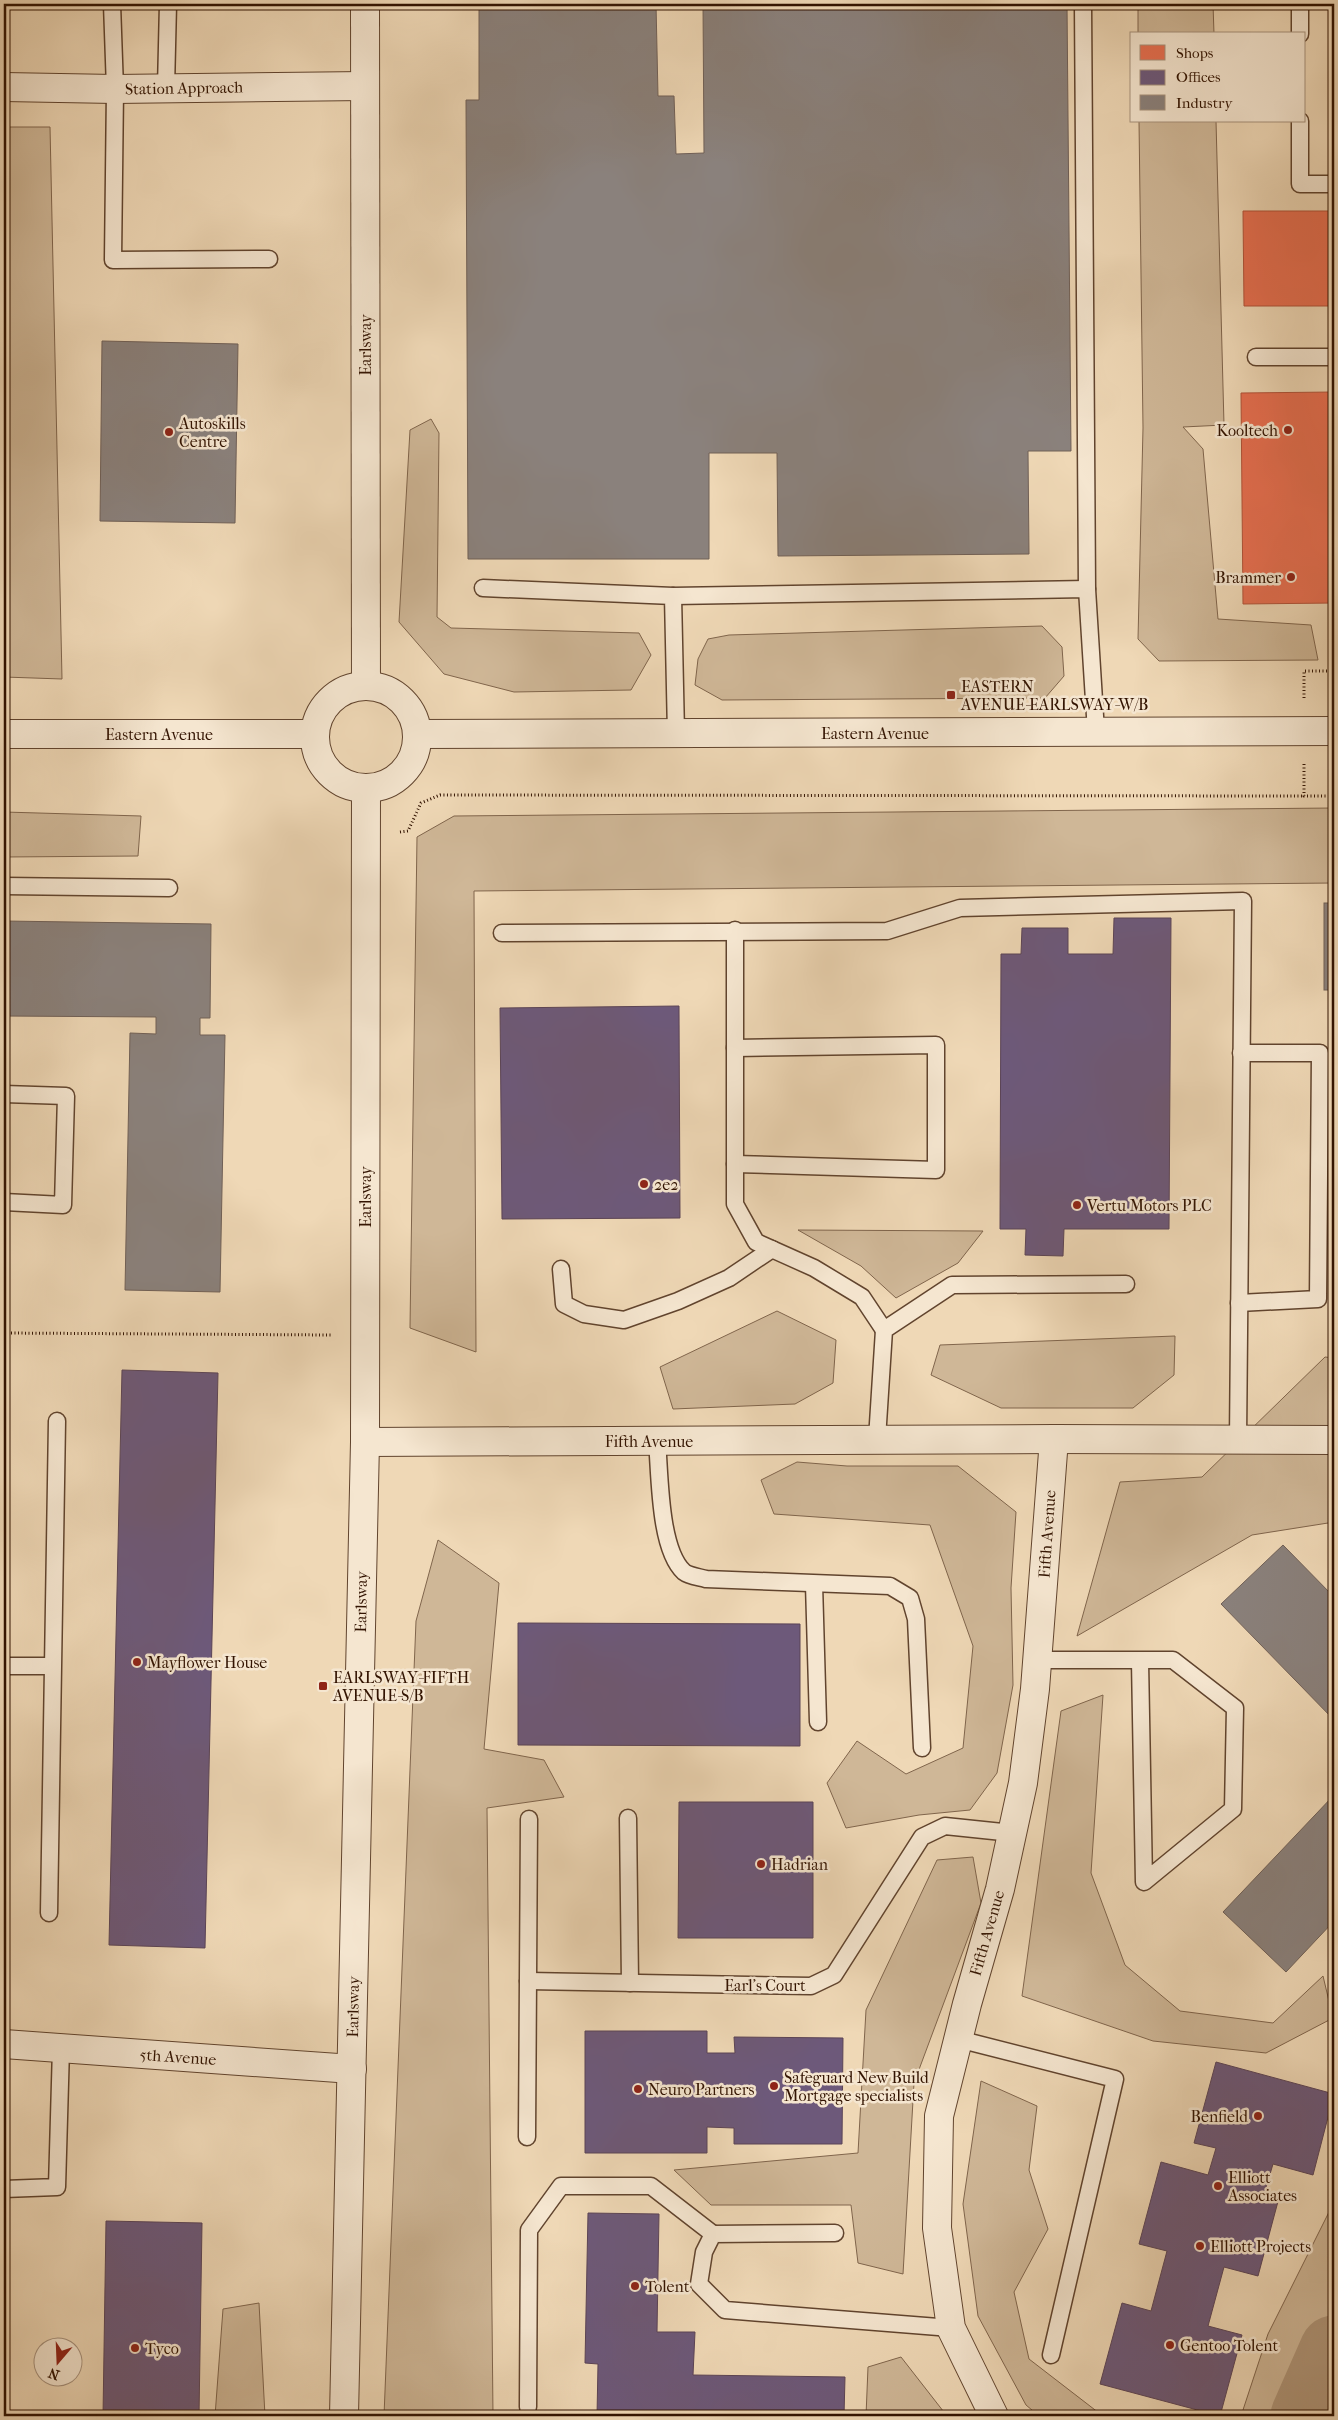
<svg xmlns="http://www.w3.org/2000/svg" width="1338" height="2420" font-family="'IM FELL French Canon',serif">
<rect width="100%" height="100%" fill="#efd8b6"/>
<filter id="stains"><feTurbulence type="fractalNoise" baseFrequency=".004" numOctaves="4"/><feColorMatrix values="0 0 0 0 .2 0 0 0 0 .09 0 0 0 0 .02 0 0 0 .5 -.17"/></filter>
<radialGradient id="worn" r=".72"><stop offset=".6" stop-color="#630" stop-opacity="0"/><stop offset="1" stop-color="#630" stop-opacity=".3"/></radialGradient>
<g fill="#cfb797" stroke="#80654c">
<path d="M 1138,4 L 1213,4 L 1214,34 L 1138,34 Z"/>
<path d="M 1139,121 L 1216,121 L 1224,425 L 1183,427 L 1203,449 L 1218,619 L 1311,625 L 1318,660 L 1159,661 L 1138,639 L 1143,428 Z"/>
<path d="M 4,127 L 50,127 L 62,679 L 4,677 Z"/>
<path d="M 431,419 L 439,433 L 437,617 L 451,628 L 639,633 L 651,655 L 631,690 L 514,692 L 444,674 L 399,622 L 410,430 Z"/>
<path d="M 1042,626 L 1062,647 L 1064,676 L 1045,698 L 722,700 L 695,685 L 698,659 L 708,639 L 729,635 Z"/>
<path d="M 1334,808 L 1334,883 L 474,891 L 476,1352 L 410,1328 L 417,837 L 454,816 Z"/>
<path d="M 4,812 L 141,816 L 138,856 L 4,857 Z"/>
<path d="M 798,1230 L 983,1231 L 958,1263 L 896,1298 L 861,1266 Z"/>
<path d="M 777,1311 L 836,1340 L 833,1383 L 795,1404 L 673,1409 L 660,1367 Z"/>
<path d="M 1175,1336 L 1174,1375 L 1133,1408 L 1001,1408 L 931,1375 L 940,1345 Z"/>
<path d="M 1325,1357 L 1334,1358 L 1334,1530 L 1328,1523 L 1252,1535 L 1077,1636 L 1120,1482 L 1202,1477 Z"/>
<path d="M 797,1462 L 847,1466 L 958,1466 L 1016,1512 L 1011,1588 L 1013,1685 L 997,1773 L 970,1810 L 919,1815 L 846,1828 L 827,1783 L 857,1741 L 906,1774 L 963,1748 L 973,1646 L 930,1525 L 774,1514 L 761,1480 Z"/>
<path d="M 438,1540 L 499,1583 L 484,1749 L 544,1760 L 564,1797 L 487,1808 L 493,2416 L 384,2416 L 416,1621 Z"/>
<path d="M 1103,1695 L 1091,1873 L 1125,1965 L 1180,2011 L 1273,2023 L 1323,1976 L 1333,2018 L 1266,2053 L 1153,2041 L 1022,1996 L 1061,1711 Z"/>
<path d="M 973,1857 L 981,1903 L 914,2083 L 903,2274 L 858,2263 L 851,2205 L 711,2205 L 674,2170 L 858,2153 L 866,2010 L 937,1860 Z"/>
<path d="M 981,2081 L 1037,2106 L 1029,2170 L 1048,2229 L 1014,2292 L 1029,2359 L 1099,2413 L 1098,2416 L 1039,2416 L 1026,2405 L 978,2316 L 963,2204 Z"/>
<path d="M 1334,2202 L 1334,2307 L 1291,2416 L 1241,2416 L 1268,2334 Z"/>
<path d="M 259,2303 L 265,2416 L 215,2416 L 223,2309 Z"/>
<path d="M 901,2357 L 947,2416 L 866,2416 L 868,2367 Z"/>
</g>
<g fill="#e76f51" stroke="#b15339">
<path d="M 1243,211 L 1334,211 L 1334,306 L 1244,306 Z"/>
<path d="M 1334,392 L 1334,603 L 1243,604 L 1241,393 Z"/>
</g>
<g fill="#6d597a" stroke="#5b4456">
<path d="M 1114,918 L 1171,918 L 1169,1229 L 1064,1229 L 1063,1256 L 1025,1255 L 1026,1229 L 1000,1229 L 1001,954 L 1021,954 L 1022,928 L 1068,928 L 1068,954 L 1113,954 Z"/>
<path d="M 679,1006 L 680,1218 L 502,1219 L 500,1008 Z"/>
<path d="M 122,1370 L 218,1373 L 205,1948 L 109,1945 Z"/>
<path d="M 518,1623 L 800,1624 L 800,1746 L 518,1745 Z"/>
<path d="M 679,1802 L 813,1802 L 813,1938 L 678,1938 Z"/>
<path d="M 585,2031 L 707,2031 L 707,2053 L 735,2053 L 734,2037 L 843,2038 L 842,2144 L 734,2144 L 734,2128 L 707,2127 L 707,2153 L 585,2153 Z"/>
<path d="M 1216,2062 L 1334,2094 L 1313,2175 L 1273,2164 L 1265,2191 L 1280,2194 L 1258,2276 L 1224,2267 L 1208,2326 L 1242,2335 L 1220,2416 L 1100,2384 L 1122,2303 L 1151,2311 L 1167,2251 L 1139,2244 L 1161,2162 L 1208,2175 L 1216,2148 L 1194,2143 Z"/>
<path d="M 588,2213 L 659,2214 L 657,2332 L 695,2332 L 693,2375 L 845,2377 L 844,2416 L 597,2416 L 598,2364 L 585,2363 Z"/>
<path d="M 106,2221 L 202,2223 L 199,2416 L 103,2416 Z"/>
</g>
<g fill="#8a817c" stroke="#706057">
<path d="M 479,4 L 656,4 L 658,96 L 674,96 L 676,154 L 704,153 L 703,4 L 1067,4 L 1071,451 L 1028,451 L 1029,554 L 778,556 L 777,453 L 709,453 L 709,559 L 468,559 L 466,100 L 479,100 Z"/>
<path d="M 102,341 L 238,344 L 235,523 L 100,521 Z"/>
<rect x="1324" y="903" width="10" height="87"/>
<path d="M 4,921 L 211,924 L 210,1018 L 200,1018 L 200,1035 L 225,1035 L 220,1292 L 125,1290 L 130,1033 L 156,1034 L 156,1017 L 4,1016 Z"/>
<path d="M 1283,1545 L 1334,1597 L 1334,1720 L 1221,1604 Z"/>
<path d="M 1334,1795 L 1334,1921 L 1286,1972 L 1223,1912 Z"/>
</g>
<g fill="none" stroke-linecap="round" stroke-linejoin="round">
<path stroke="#af9578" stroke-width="69" d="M 1305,2416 L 1334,2350"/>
<g stroke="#61442e" stroke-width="19">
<g id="service">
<path d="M 112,4 L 115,89 L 113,260 L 269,259"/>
<path d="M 1083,4 L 1087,589"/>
<path d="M 1300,34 L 1300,4"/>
<path d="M 166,88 L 168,4"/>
<path d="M 1300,121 L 1300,184 L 1334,184"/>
<path d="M 1256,357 L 1334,357"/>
<path d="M 483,588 L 673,596 L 676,734"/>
<path d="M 673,596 L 1087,589 L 1096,732"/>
<path d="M 4,886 L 169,888"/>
<path d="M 735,930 L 735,1204 L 756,1242 L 814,1268 L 862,1297 L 884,1330"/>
<path d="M 502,933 L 887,931 L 960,908 L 1243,901 L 1238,1440"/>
<path d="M 4,1094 L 66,1096 L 63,1205 L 4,1202"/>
<path d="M 735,1164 L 936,1170 L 936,1045 L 735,1048"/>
<path d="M 561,1269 L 564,1304 L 584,1314 L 624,1320 L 678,1301 L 729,1278 L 772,1249"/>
<path d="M 1239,1303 L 1318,1299 L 1320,1053 L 1241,1053"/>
<path d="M 877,1439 L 884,1330 L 952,1285 L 1126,1284"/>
<path d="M 657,1441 C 660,1475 659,1549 684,1572 C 689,1576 699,1577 706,1579 L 890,1586 L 910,1598 L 916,1619 L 922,1748"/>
<path d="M 814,1584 L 818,1722"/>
<path d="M 1037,1660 L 1173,1660 L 1235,1708 L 1233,1809 L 1144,1882 L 1140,1661"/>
<path d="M 4,1666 L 51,1666"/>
<path d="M 628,1818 L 630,1983"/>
<path d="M 49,1913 L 57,1421"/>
<path d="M 528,1981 L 811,1986 L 834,1975 L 922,1837 L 945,1826 L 1012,1833"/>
<path d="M 958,2039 L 1115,2079 L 1051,2355"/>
<path d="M 527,2137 L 529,1819"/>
<path d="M 4,2189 L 57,2187 L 61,2048"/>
<path d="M 835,2233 L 713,2234 L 704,2252 L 699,2284 L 725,2310 L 951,2328"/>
<path d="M 528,2407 L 529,2230 L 561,2186 L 651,2186 L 713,2234"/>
</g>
</g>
<g stroke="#61442e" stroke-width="30">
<g id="minor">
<path d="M 365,4 L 366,686"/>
<path d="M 4,87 L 115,89 L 365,86"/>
<path d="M 365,1442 L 1054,1439 L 1334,1440"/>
<path d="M 4,2044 L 352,2069"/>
<path d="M 344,2416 L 365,1442 L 366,788"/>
<path d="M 994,2416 L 951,2328 L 937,2228 L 939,2116 L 967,2004 L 1000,1889 L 1023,1783 L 1035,1689 L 1054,1439"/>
</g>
</g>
<g stroke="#61442e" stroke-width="30">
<g id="tertiary">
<circle cx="366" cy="737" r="51"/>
<path d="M 4,734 L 315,734"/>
<path d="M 417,734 L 1334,731"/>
</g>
</g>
<g stroke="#321301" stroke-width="3" stroke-dasharray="1 2.5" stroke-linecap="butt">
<path d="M 1304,698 L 1304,671 L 1334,671"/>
<path d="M 1304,764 L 1304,796 L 1334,796"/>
<path d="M 400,832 L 408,831 L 421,803 L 440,795 L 1304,796"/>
<path d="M 4,1333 L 331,1335"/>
</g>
<use href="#service" stroke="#f5e6d0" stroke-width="16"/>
<use href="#minor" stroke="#f5e6d0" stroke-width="28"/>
<use href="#tertiary" stroke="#f5e6d0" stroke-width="28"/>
</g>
<g fill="#8f2418" stroke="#f5e6d0" stroke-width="2">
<circle cx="1288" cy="430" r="5"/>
<circle cx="169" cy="432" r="5"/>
<circle cx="1291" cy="577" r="5"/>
<rect x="946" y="690" width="10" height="10" rx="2.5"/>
<circle cx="644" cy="1184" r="5"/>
<circle cx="1077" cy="1205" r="5"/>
<circle cx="137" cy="1662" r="5"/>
<rect x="318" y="1681" width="10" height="10" rx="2.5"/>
<circle cx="761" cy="1864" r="5"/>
<circle cx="774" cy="2086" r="5"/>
<circle cx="638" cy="2089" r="5"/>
<circle cx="1258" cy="2116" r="5"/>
<circle cx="1218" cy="2186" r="5"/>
<circle cx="1200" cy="2246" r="5"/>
<circle cx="635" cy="2286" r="5"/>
<circle cx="1170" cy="2345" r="5"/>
<circle cx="135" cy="2348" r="5"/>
</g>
<g text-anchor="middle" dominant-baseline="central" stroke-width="5" stroke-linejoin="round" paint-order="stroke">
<g font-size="16" fill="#321301" stroke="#f5e6d0">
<text transform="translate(184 88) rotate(-1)">Station Approach</text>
<text transform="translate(365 345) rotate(-90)">Earlsway</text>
<text x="875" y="733">Eastern Avenue</text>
<text x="159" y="734">Eastern Avenue</text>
<text transform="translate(365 1197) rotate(-90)">Earlsway</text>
<text x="649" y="1441">Fifth Avenue</text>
<text transform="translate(1047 1534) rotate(-86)">Fifth Avenue</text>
<text transform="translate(361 1602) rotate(-89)">Earlsway</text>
<text transform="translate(987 1933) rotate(-74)">Fifth Avenue</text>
<text x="765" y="1985">Earl's Court</text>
<text transform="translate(353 2007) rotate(-89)">Earlsway</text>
<text transform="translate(178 2057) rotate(4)">5th Avenue</text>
</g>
<g font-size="16" fill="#321301" stroke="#f5e6d0" text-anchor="start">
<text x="179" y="423">Autoskills<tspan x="179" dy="18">Centre</tspan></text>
<text x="1278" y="430" text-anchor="end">Kooltech</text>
<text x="1281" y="577" text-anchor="end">Brammer</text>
<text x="961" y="686">EASTERN<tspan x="961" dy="18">AVENUE-EARLSWAY-W/B</tspan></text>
<text x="654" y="1184">2e2</text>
<text x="1087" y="1205">Vertu Motors PLC</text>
<text x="147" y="1662">Mayflower House</text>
<text x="333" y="1677">EARLSWAY-FIFTH<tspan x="333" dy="18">AVENUE-S/B</tspan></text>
<text x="771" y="1864">Hadrian</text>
<text x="784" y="2077">Safeguard New Build<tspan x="784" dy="18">Mortgage specialists</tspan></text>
<text x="648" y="2089">Neuro Partners</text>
<text x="1248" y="2116" text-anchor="end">Benfield</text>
<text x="1228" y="2177">Elliott<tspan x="1228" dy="18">Associates</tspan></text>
<text x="1210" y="2246">Elliott Projects</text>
<text x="645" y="2286">Tolent</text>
<text x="1180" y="2345">Gentoo Tolent</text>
<text x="145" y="2348">Tyco</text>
</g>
</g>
<rect width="1338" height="2420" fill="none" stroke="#efd8b6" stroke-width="20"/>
<rect x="5" y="5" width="1328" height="2410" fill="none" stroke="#321301" stroke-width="2.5"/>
<rect x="10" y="10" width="1318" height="2400" fill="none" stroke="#321301"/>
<rect x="1130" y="32" width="175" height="90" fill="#f5e6d0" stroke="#a7927d"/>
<rect x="1140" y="45" width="25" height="15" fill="#e76f51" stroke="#a7927d"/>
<text x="1176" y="58" font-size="15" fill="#321301">Shops</text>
<rect x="1140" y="70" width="25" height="15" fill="#6d597a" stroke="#a7927d"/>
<text x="1176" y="82" font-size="15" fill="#321301">Offices</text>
<rect x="1140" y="95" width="25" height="15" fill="#8a817c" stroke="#a7927d"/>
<text x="1176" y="108" font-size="15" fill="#321301">Industry</text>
<g transform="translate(58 2362) rotate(199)"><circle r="24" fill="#f5e6d0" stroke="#a7927d"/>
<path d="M0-4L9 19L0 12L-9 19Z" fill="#8f2418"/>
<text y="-8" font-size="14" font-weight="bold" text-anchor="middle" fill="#321301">N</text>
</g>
<rect width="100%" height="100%" filter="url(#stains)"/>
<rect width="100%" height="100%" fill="url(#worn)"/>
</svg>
